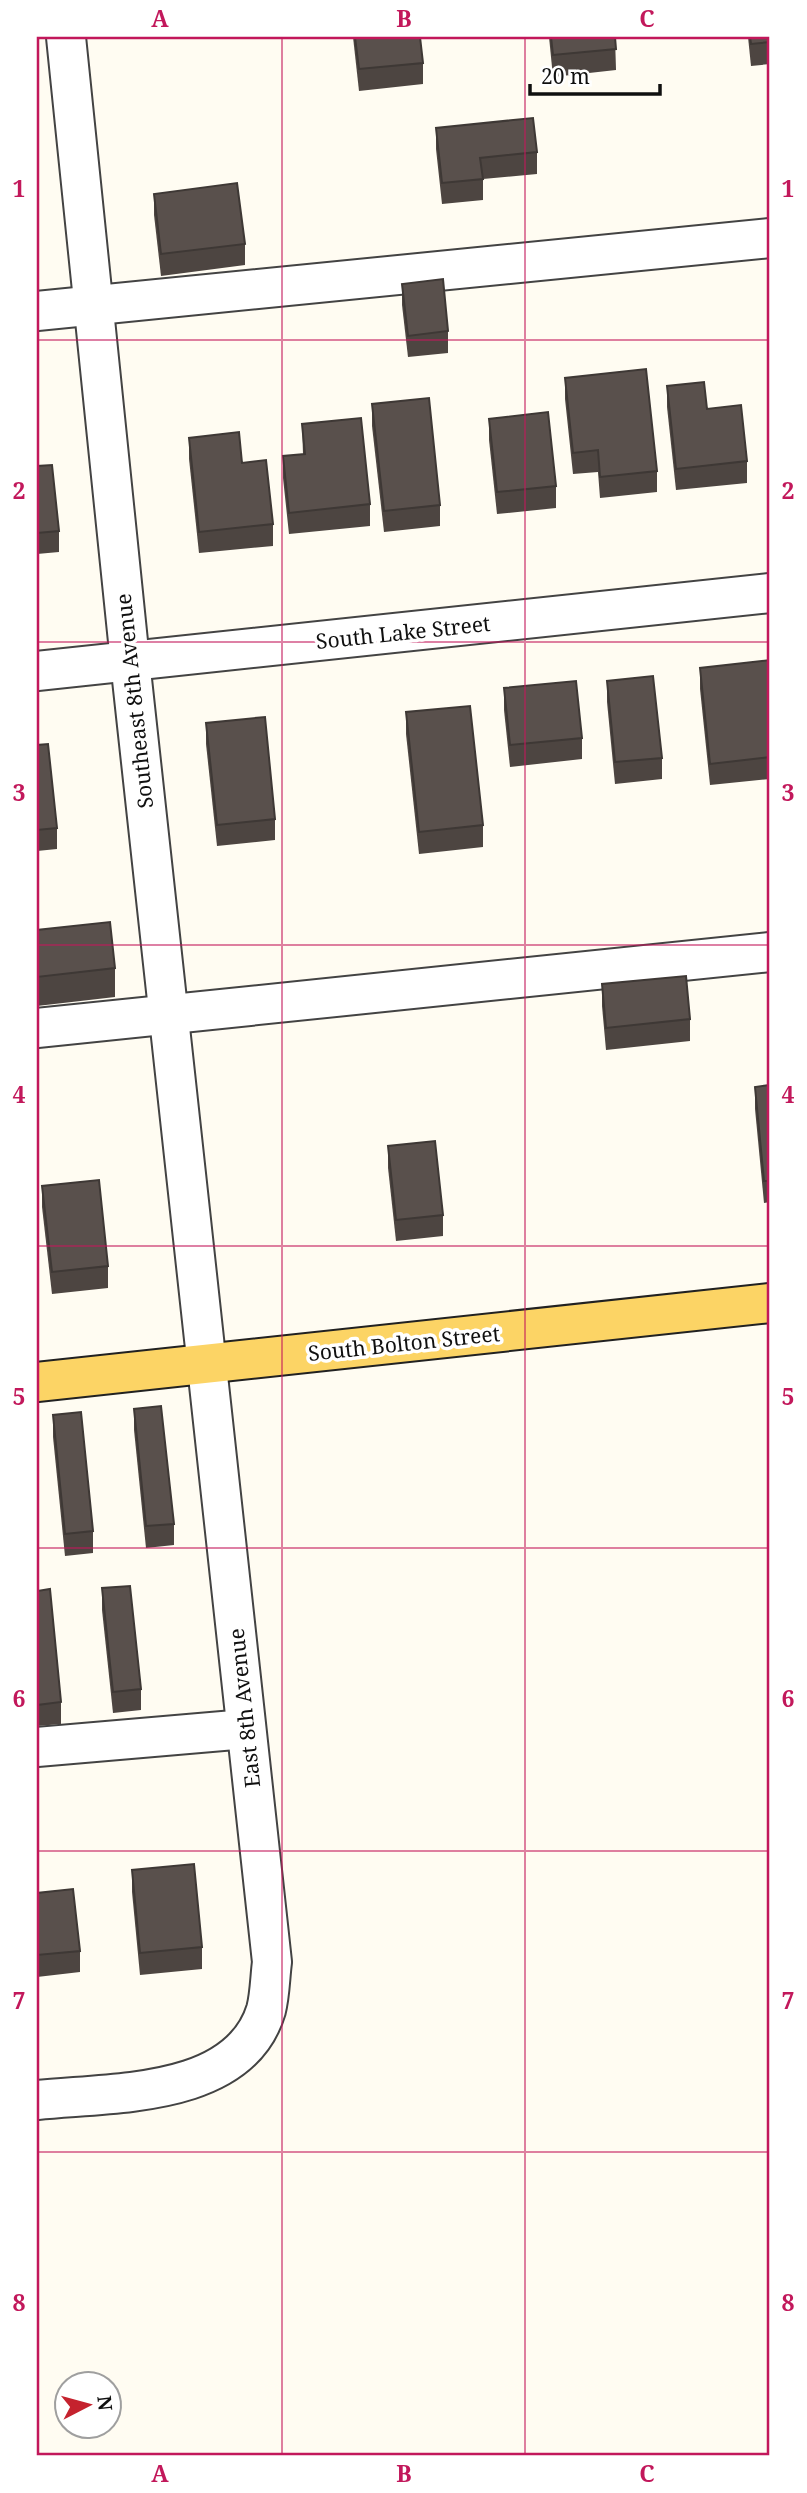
<svg xmlns="http://www.w3.org/2000/svg" width="807" height="2493" font-family="'Noto Serif',serif">
<rect width="100%" height="100%" fill="#fffcf2"/>
<g fill="none" stroke-linecap="round" stroke-linejoin="round">
<g stroke="#434343" stroke-width="42">
<g id="minor">
<path d="M 37,311 L 770,238"/>
<path d="M 37,671 L 770,593"/>
<path d="M 37,1028 L 770,952"/>
<path d="M 37,1747 L 246,1729"/>
<path d="M 37,2100 C 111,2092 239,2099 266,2010 C 270,1995 270,1977 272,1962 L 130,661 L 66,37"/>
</g>
</g>
<g stroke="#212121" stroke-width="42">
<path id="major" d="M 37,1382 L 770,1303"/>
</g>
<use href="#minor" stroke="#fff" stroke-width="38"/>
<use href="#major" stroke="#fcd465" stroke-width="38"/>
</g>
<g fill="#4d4541">
<path d="M 353,37 L 420,37 L 423,63 L 423,84 L 359,91 Z"/>
<path d="M 549,37 L 615,37 L 616,70 L 553,77 Z"/>
<path d="M 748,37 L 770,37 L 770,64 L 751,66 Z"/>
<path d="M 436,128 L 537,152 L 537,174 L 483,179 L 483,200 L 442,204 L 436,149 Z"/>
<path d="M 154,194 L 245,244 L 245,265 L 161,276 L 154,215 Z"/>
<path d="M 402,284 L 448,331 L 448,353 L 408,357 L 402,305 Z"/>
<path d="M 565,378 L 657,471 L 657,492 L 600,498 L 598,472 L 573,474 L 565,399 Z"/>
<path d="M 667,386 L 707,409 L 747,461 L 747,483 L 676,490 L 667,407 Z"/>
<path d="M 372,404 L 440,505 L 440,526 L 384,532 L 372,426 Z"/>
<path d="M 489,419 L 556,486 L 556,508 L 497,514 L 489,440 Z"/>
<path d="M 302,424 L 370,504 L 370,526 L 289,534 L 283,478 L 283,456 L 303,454 Z"/>
<path d="M 189,438 L 242,463 L 273,524 L 273,546 L 199,553 L 189,459 Z"/>
<path d="M 37,466 L 59,531 L 59,552 L 37,554 Z"/>
<path d="M 770,660 L 770,779 L 710,785 L 700,689 L 700,668 Z"/>
<path d="M 607,681 L 662,758 L 662,779 L 615,784 L 607,702 Z"/>
<path d="M 504,688 L 582,738 L 582,759 L 510,767 L 504,710 Z"/>
<path d="M 406,712 L 483,825 L 483,847 L 419,854 L 406,734 Z"/>
<path d="M 206,723 L 275,819 L 275,840 L 217,846 L 206,744 Z"/>
<path d="M 37,745 L 57,828 L 57,849 L 37,851 Z"/>
<path d="M 37,930 L 115,968 L 115,997 L 37,1006 Z"/>
<path d="M 602,984 L 690,1019 L 690,1041 L 606,1050 L 602,1006 Z"/>
<path d="M 770,1085 L 770,1202 L 764,1203 L 755,1109 L 755,1087 Z"/>
<path d="M 388,1146 L 443,1215 L 443,1236 L 396,1241 L 388,1168 Z"/>
<path d="M 42,1186 L 108,1266 L 108,1288 L 52,1294 L 42,1207 Z"/>
<path d="M 134,1409 L 174,1524 L 174,1545 L 146,1548 L 134,1430 Z"/>
<path d="M 53,1415 L 93,1531 L 93,1553 L 65,1556 L 53,1437 Z"/>
<path d="M 102,1588 L 141,1689 L 141,1710 L 113,1713 L 102,1610 Z"/>
<path d="M 37,1591 L 61,1702 L 61,1724 L 37,1726 Z"/>
<path d="M 132,1870 L 202,1947 L 202,1969 L 140,1975 L 132,1892 Z"/>
<path d="M 37,1893 L 80,1951 L 80,1972 L 37,1977 Z"/>
</g>
<g fill="#59504c" stroke="#3e3835" stroke-width="2">
<path d="M 355,37 L 420,37 L 423,63 L 359,69 Z"/>
<path d="M 551,37 L 615,37 L 616,49 L 553,55 Z"/>
<path d="M 750,37 L 770,37 L 770,42 L 751,44 Z"/>
<path d="M 533,118 L 537,152 L 480,158 L 483,179 L 442,183 L 436,128 Z"/>
<path d="M 237,183 L 245,244 L 161,254 L 154,194 Z"/>
<path d="M 443,279 L 448,331 L 408,336 L 402,284 Z"/>
<path d="M 646,369 L 657,471 L 600,477 L 598,450 L 573,453 L 565,378 Z"/>
<path d="M 704,382 L 707,409 L 741,405 L 747,461 L 676,469 L 667,386 Z"/>
<path d="M 429,398 L 440,505 L 384,511 L 372,404 Z"/>
<path d="M 548,412 L 556,486 L 497,492 L 489,419 Z"/>
<path d="M 361,418 L 370,504 L 289,513 L 283,456 L 305,454 L 302,424 Z"/>
<path d="M 239,432 L 242,463 L 266,460 L 273,524 L 199,532 L 189,438 Z"/>
<path d="M 52,465 L 59,531 L 37,533 L 37,466 Z"/>
<path d="M 770,660 L 770,757 L 710,764 L 700,668 Z"/>
<path d="M 653,676 L 662,758 L 615,762 L 607,681 Z"/>
<path d="M 576,681 L 582,738 L 510,745 L 504,688 Z"/>
<path d="M 470,706 L 483,825 L 419,832 L 406,712 Z"/>
<path d="M 265,717 L 275,819 L 217,825 L 206,723 Z"/>
<path d="M 48,744 L 57,828 L 37,830 L 37,745 Z"/>
<path d="M 110,922 L 115,968 L 37,977 L 37,930 Z"/>
<path d="M 686,976 L 690,1019 L 606,1028 L 602,984 Z"/>
<path d="M 770,1085 L 770,1181 L 764,1181 L 755,1087 Z"/>
<path d="M 435,1141 L 443,1215 L 396,1220 L 388,1146 Z"/>
<path d="M 99,1180 L 108,1266 L 52,1272 L 42,1186 Z"/>
<path d="M 161,1406 L 174,1524 L 146,1526 L 134,1409 Z"/>
<path d="M 81,1412 L 93,1531 L 65,1534 L 53,1415 Z"/>
<path d="M 130,1586 L 141,1689 L 113,1692 L 102,1588 Z"/>
<path d="M 50,1589 L 61,1702 L 37,1705 L 37,1591 Z"/>
<path d="M 194,1864 L 202,1947 L 140,1953 L 132,1870 Z"/>
<path d="M 73,1889 L 80,1951 L 37,1955 L 37,1893 Z"/>
</g>
<path fill="none" stroke="#c2185b" stroke-width="2" stroke-opacity="0.55" d="M 282,37 L 282,2456M 525,37 L 525,2456M 37,340 L 770,340M 37,642 L 770,642M 37,945 L 770,945M 37,1246 L 770,1246M 37,1548 L 770,1548M 37,1851 L 770,1851M 37,2152 L 770,2152"/>
<g text-anchor="middle" dominant-baseline="central" stroke-width="7" stroke-linejoin="round" paint-order="stroke">
<g font-size="21" fill="#101010" stroke="#fff">
<text transform="translate(403 632) rotate(-6)">South Lake Street</text>
<text transform="translate(134 701) rotate(-96)">Southeast 8th Avenue</text>
<text transform="translate(404 1343) rotate(-6)">South Bolton Street</text>
<text transform="translate(244 1708) rotate(-96)">East 8th Avenue</text>
</g>
</g>
<rect width="807" height="2493" fill="none" stroke="#ffffff" stroke-width="77"/>
<g transform="translate(88 2405) rotate(84)"><circle r="33" fill="#ffffff" stroke="#9f9f9f" stroke-width="2"/>
<path d="M0-5L12 26L0 18L-12 26Z" fill="#c5222e"/>
<text y="-10" font-size="19" font-weight="bold" text-anchor="middle" fill="#101010">N</text>
</g>
<path d="M530 84v10h130v-10" fill="none" stroke="#101010" stroke-width="3.5"/>
<text x="541" y="84" font-size="21" fill="#101010" stroke="#ffffff" stroke-width="5" paint-order="stroke">20 m</text>
<rect x="38" y="38" width="730" height="2416" fill="none" stroke="#c2185b" stroke-width="2.5"/>
<g font-size="23" text-anchor="middle" font-weight="bold" fill="#c2185b">
<text x="160" y="27">A</text>
<text x="404" y="27">B</text>
<text x="647" y="27">C</text>
<text x="19" y="197">1</text>
<text x="788" y="197">1</text>
<text x="19" y="499">2</text>
<text x="788" y="499">2</text>
<text x="19" y="801">3</text>
<text x="788" y="801">3</text>
<text x="19" y="1103">4</text>
<text x="788" y="1103">4</text>
<text x="19" y="1405">5</text>
<text x="788" y="1405">5</text>
<text x="19" y="1707">6</text>
<text x="788" y="1707">6</text>
<text x="19" y="2009">7</text>
<text x="788" y="2009">7</text>
<text x="19" y="2311">8</text>
<text x="788" y="2311">8</text>
<text x="160" y="2482">A</text>
<text x="404" y="2482">B</text>
<text x="647" y="2482">C</text>
</g>
</svg>
